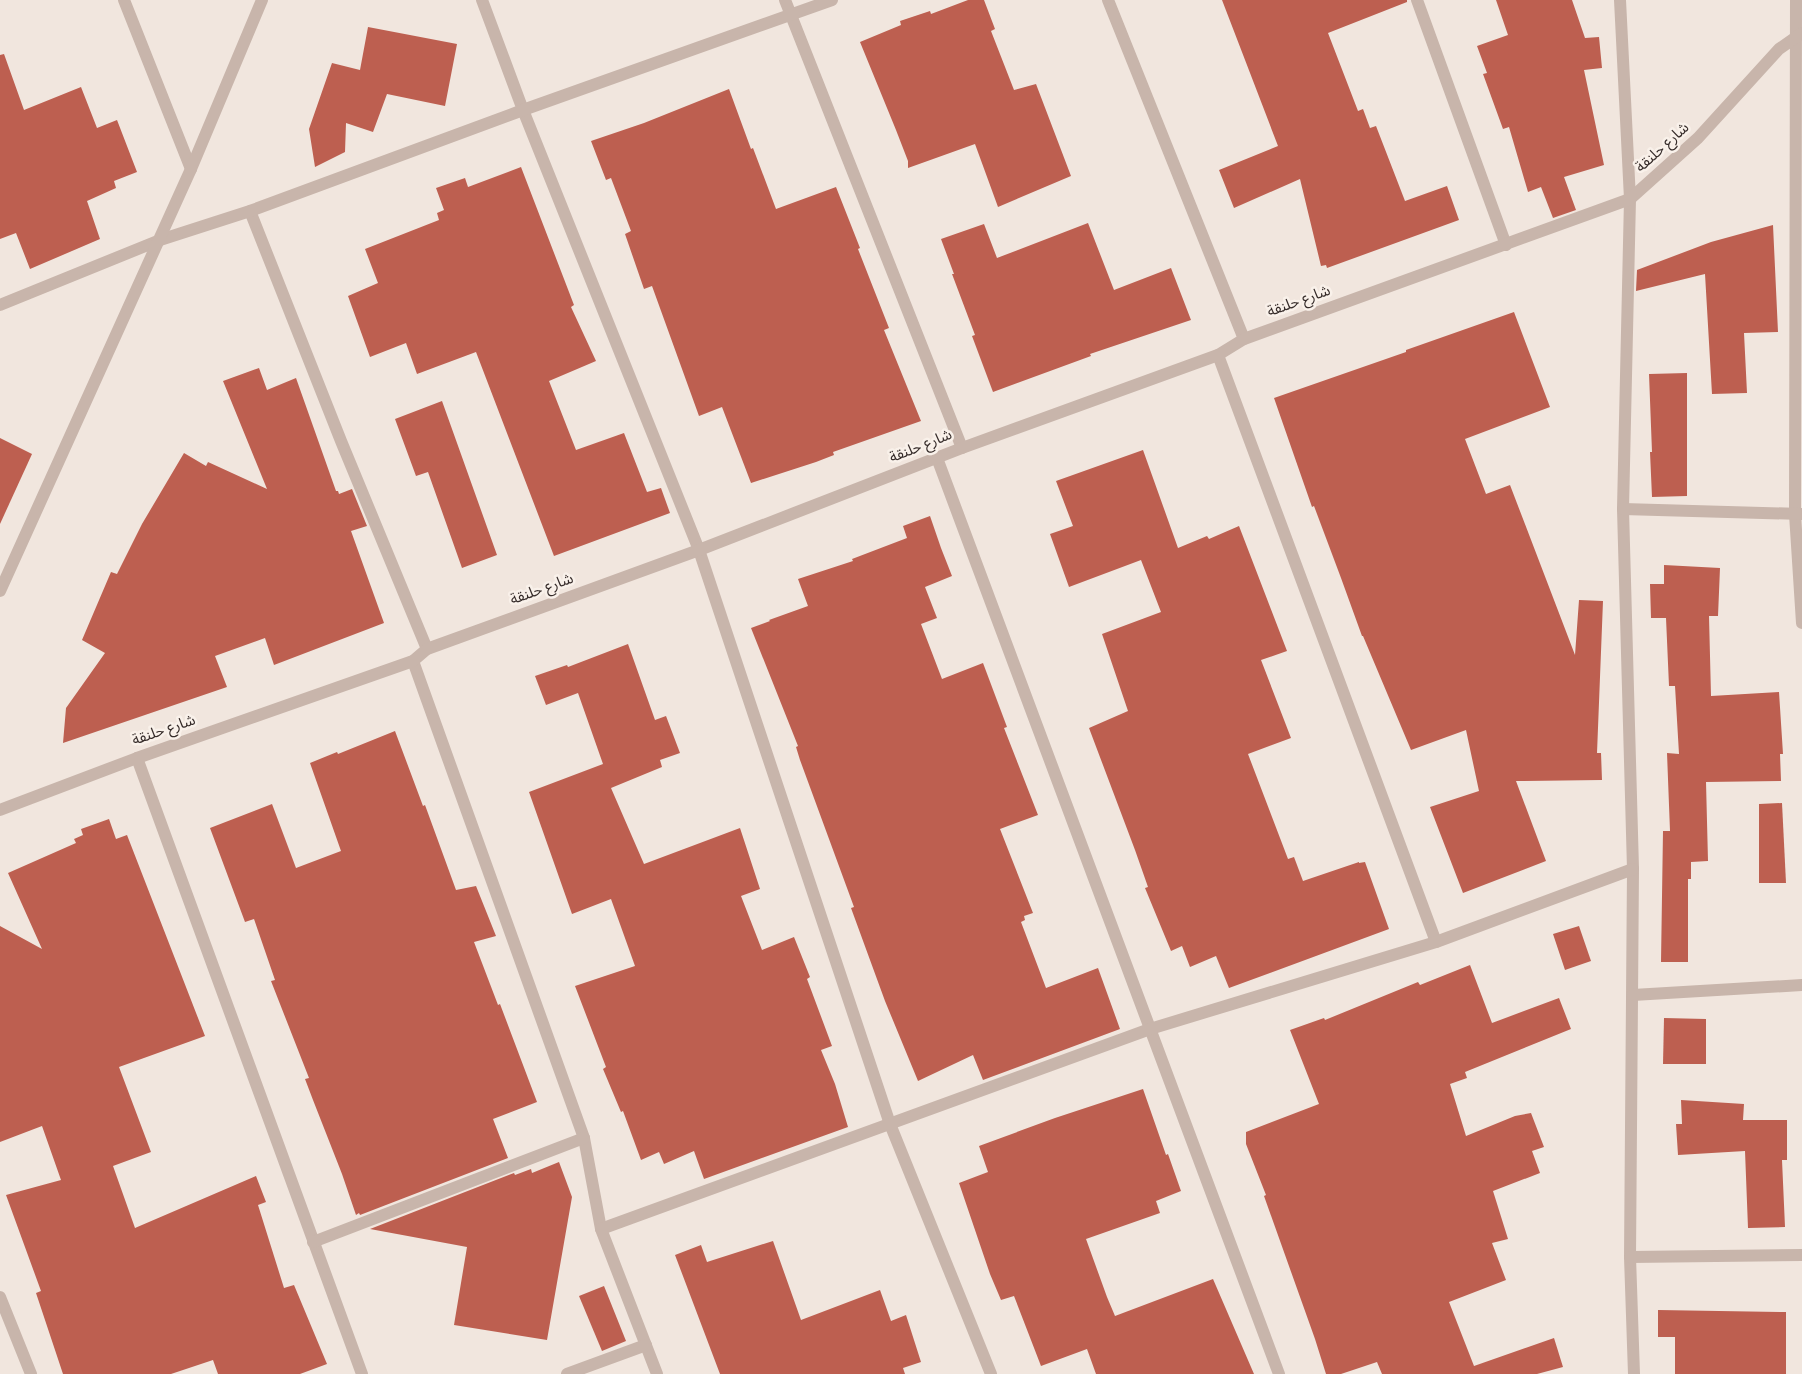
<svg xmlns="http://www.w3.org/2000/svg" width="1802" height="1374" font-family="Overpass,'Noto Sans Arabic',sans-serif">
<rect width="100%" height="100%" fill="#f1e6de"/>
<g fill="#bd5f50">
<path d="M 968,0 L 984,0 L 995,29 L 991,31 L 1014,90 L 1036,84 L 1071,176 L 998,207 L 975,144 L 908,168 L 908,161 L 896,130 L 860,42 L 901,25 L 900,21 L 930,11 L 931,14 Z"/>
<path d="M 1222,0 L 1407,0 L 1407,2 L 1328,33 L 1358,111 L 1363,109 L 1370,128 L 1376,126 L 1405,201 L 1447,186 L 1459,220 L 1327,268 L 1326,265 L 1321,266 L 1300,179 L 1234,208 L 1219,170 L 1278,146 Z"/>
<path d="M 1496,0 L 1572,0 L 1585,38 L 1599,37 L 1602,68 L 1584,70 L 1604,165 L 1564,177 L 1576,210 L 1553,218 L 1541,187 L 1528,192 L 1509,127 L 1503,129 L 1483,74 L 1487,73 L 1477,46 L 1508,35 Z"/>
<path d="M 368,27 L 457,44 L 445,106 L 387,94 L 373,132 L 346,123 L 345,152 L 315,167 L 309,129 L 332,63 L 360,70 Z"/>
<path d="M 4,54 L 24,110 L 81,87 L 97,128 L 117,120 L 137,172 L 114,181 L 116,188 L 87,201 L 100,239 L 30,269 L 16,233 L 0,239 L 0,55 Z"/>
<path d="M 729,89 L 751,149 L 753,148 L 776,209 L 836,187 L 860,248 L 858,249 L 889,328 L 884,330 L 921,421 L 833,452 L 834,455 L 816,462 L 751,483 L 722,407 L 699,416 L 652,286 L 644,289 L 625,234 L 631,231 L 611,178 L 606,180 L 591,141 L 644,123 Z"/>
<path d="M 521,167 L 574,305 L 571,307 L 596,361 L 549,381 L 576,450 L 624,433 L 647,492 L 661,488 L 670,513 L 554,556 L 476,352 L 417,374 L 406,343 L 370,357 L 348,296 L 378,283 L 365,249 L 439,220 L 437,213 L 444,210 L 436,188 L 465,178 L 468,187 Z"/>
<path d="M 1088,223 L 1114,290 L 1171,268 L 1191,320 L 1090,354 L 1091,356 L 993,392 L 972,336 L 975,335 L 952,274 L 954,274 L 941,239 L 984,224 L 997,258 Z"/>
<path d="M 1773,225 L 1778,332 L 1744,333 L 1747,393 L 1712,394 L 1705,274 L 1636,291 L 1637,270 L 1711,242 Z"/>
<path d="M 1514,312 L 1550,407 L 1465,439 L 1486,494 L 1510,485 L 1575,655 L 1579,600 L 1603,601 L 1597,753 L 1601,753 L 1602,780 L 1516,781 L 1546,861 L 1463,893 L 1430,807 L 1479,791 L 1466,730 L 1411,750 L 1363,636 L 1362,636 L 1341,578 L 1314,506 L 1312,507 L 1274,398 L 1406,352 L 1406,350 Z"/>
<path d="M 259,368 L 267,390 L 296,378 L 336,491 L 338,491 L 339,494 L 352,489 L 367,526 L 351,531 L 384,623 L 274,665 L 265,638 L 215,656 L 227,687 L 63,743 L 66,708 L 105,653 L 82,640 L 111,572 L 117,574 L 142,524 L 184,453 L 206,466 L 208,462 L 267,489 L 223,381 Z"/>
<path d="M 1687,373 L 1687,496 L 1652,497 L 1650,452 L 1652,452 L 1649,374 Z"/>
<path d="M 442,401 L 497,555 L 462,568 L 428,472 L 416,476 L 395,419 Z"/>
<path d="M 0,438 L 32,454 L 0,524 Z"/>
<path d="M 1143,450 L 1178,548 L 1207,536 L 1209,539 L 1239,526 L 1287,651 L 1261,660 L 1291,738 L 1248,754 L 1288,859 L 1294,857 L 1303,881 L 1359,862 L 1359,863 L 1365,862 L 1389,929 L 1229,988 L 1216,956 L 1190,967 L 1182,946 L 1171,951 L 1145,888 L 1148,887 L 1135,850 L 1089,728 L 1128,711 L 1102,634 L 1161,612 L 1141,560 L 1069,587 L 1050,534 L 1073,526 L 1056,481 Z"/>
<path d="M 930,516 L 941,548 L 952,576 L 925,587 L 937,618 L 921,624 L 942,679 L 983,663 L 1007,727 L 1004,728 L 1038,815 L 1000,829 L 1033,913 L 1024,916 L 1025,920 L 1021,922 L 1046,988 L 1098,968 L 1120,1029 L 983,1080 L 973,1055 L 918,1081 L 885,1001 L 851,908 L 854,907 L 800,760 L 796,747 L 798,746 L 751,628 L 770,621 L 769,620 L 808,606 L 798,579 L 853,561 L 852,559 L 907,538 L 903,526 Z"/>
<path d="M 1664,565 L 1720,568 L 1718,616 L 1709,616 L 1711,696 L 1779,692 L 1783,754 L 1780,754 L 1781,781 L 1706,782 L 1708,861 L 1691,862 L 1691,879 L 1688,879 L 1688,962 L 1661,962 L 1663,831 L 1670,831 L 1667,753 L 1679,754 L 1675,686 L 1669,686 L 1666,618 L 1651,618 L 1650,584 L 1664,584 Z"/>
<path d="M 628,644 L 655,720 L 666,716 L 680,753 L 660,760 L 662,767 L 611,788 L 644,864 L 740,828 L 760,889 L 741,896 L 762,950 L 794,937 L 810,977 L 807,979 L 832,1046 L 821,1050 L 835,1084 L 848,1127 L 704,1179 L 694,1151 L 664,1164 L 659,1152 L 641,1160 L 623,1111 L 621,1112 L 603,1069 L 606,1067 L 575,986 L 635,966 L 611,899 L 572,914 L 529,792 L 603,764 L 578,693 L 546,705 L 535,676 L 567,665 L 568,667 Z"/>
<path d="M 395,731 L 423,806 L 425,805 L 456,890 L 476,886 L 496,936 L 474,942 L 498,1005 L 500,1004 L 537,1102 L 493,1119 L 508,1158 L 360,1215 L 359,1213 L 356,1215 L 342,1174 L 313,1100 L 305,1079 L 309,1078 L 271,981 L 275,980 L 254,919 L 245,922 L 210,828 L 272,804 L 296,868 L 341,851 L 310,763 L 337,752 L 338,754 Z"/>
<path d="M 1782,803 L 1786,883 L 1759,883 L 1759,804 Z"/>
<path d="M 109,819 L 116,839 L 127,835 L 205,1036 L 119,1067 L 151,1152 L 113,1166 L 135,1228 L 256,1176 L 266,1202 L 258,1205 L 284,1288 L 294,1285 L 327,1364 L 300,1374 L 218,1374 L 213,1360 L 171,1374 L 63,1374 L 36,1293 L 41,1291 L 6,1195 L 61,1180 L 42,1126 L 0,1142 L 0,926 L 42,949 L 8,873 L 76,843 L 74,839 L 83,835 L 81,829 Z"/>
<path d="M 1579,926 L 1591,961 L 1565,970 L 1553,934 Z"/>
<path d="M 1470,965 L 1492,1023 L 1559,998 L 1571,1029 L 1465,1072 L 1467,1078 L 1450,1084 L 1466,1136 L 1515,1116 L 1531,1113 L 1544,1147 L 1532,1151 L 1540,1173 L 1493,1191 L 1508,1239 L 1492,1243 L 1506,1280 L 1449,1302 L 1474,1366 L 1554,1338 L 1563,1367 L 1537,1374 L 1382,1374 L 1377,1362 L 1341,1374 L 1326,1374 L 1315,1339 L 1264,1196 L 1266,1195 L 1246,1144 L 1246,1132 L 1319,1104 L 1290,1030 L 1324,1018 L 1325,1020 L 1418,982 L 1420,985 Z"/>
<path d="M 1664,1018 L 1706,1019 L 1706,1064 L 1663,1064 Z"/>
<path d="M 1143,1089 L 1166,1155 L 1168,1154 L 1181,1191 L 1156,1201 L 1160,1213 L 1086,1239 L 1107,1297 L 1115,1316 L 1213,1279 L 1254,1374 L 1096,1374 L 1087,1349 L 1041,1366 L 1014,1296 L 1001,1300 L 990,1274 L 959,1183 L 988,1172 L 979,1146 L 1055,1118 Z"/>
<path d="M 1681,1100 L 1744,1104 L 1743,1120 L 1787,1120 L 1787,1160 L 1782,1160 L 1785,1227 L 1748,1228 L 1745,1151 L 1678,1155 L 1676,1124 L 1682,1124 Z"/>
<path d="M 559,1162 L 572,1197 L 547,1340 L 454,1325 L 467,1247 L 370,1229 L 514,1173 L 515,1175 L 531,1169 L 532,1173 Z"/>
<path d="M 773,1241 L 801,1320 L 880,1290 L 891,1321 L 906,1315 L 921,1362 L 903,1368 L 905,1374 L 720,1374 L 675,1255 L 701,1245 L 707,1262 Z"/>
<path d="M 604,1286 L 626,1341 L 602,1351 L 579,1296 Z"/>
<path d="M 1658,1310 L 1786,1312 L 1786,1374 L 1675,1374 L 1675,1337 L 1658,1337 Z"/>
</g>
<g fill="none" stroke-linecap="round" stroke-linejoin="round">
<g stroke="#c8b5ab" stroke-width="12">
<path d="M 124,0 L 191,169"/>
<path d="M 482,0 L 523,110 L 699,550 L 890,1124 L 991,1374"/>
<path d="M 785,0 L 962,448"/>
<path d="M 1108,0 L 1244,339"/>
<path d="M 1417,0 L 1506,245"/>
<path d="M 1620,0 L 1630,199 L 1623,509 L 1633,869 L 1630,1257 L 1634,1374"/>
<path d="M 1796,0 L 1795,514 L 1802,623"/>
<path d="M 250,211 L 341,441 L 427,649"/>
<path d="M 0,305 L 160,240 L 250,211 L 523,110 L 832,0"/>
<path d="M 1218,355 L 1436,942"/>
<path d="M 937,458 L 1279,1374"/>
<path d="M 1623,509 L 1802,514"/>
<path d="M 0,591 L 191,169 L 262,0"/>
<path d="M 413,661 L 584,1138 L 601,1229 L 657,1374"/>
<path d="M 137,758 L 362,1374"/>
<path d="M 0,810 L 137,758 L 413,661 L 427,649 L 699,550 L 962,448 L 1218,355 L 1244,339 L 1630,199 L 1698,138 L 1779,49 L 1802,33"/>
<path d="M 1633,995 L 1802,985"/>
<path d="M 601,1229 L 1150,1029 L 1436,942 L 1633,869"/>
<path d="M 313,1242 L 584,1138"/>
<path d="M 1630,1257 L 1802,1255"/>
<path d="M 0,1297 L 31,1374"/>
<path d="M 567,1374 L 646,1345"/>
</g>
</g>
<g text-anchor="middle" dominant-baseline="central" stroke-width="5" stroke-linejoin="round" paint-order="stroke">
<g font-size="15" fill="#362c2a" stroke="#f9f1ea">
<text transform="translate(1663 148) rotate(-42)">شارع حلنقة</text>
<text transform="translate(1299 302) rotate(-20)">شارع حلنقة</text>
<text transform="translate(921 447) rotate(-22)">شارع حلنقة</text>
<text transform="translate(542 590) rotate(-20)">شارع حلنقة</text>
<text transform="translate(164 731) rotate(-19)">شارع حلنقة</text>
</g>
</g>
</svg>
